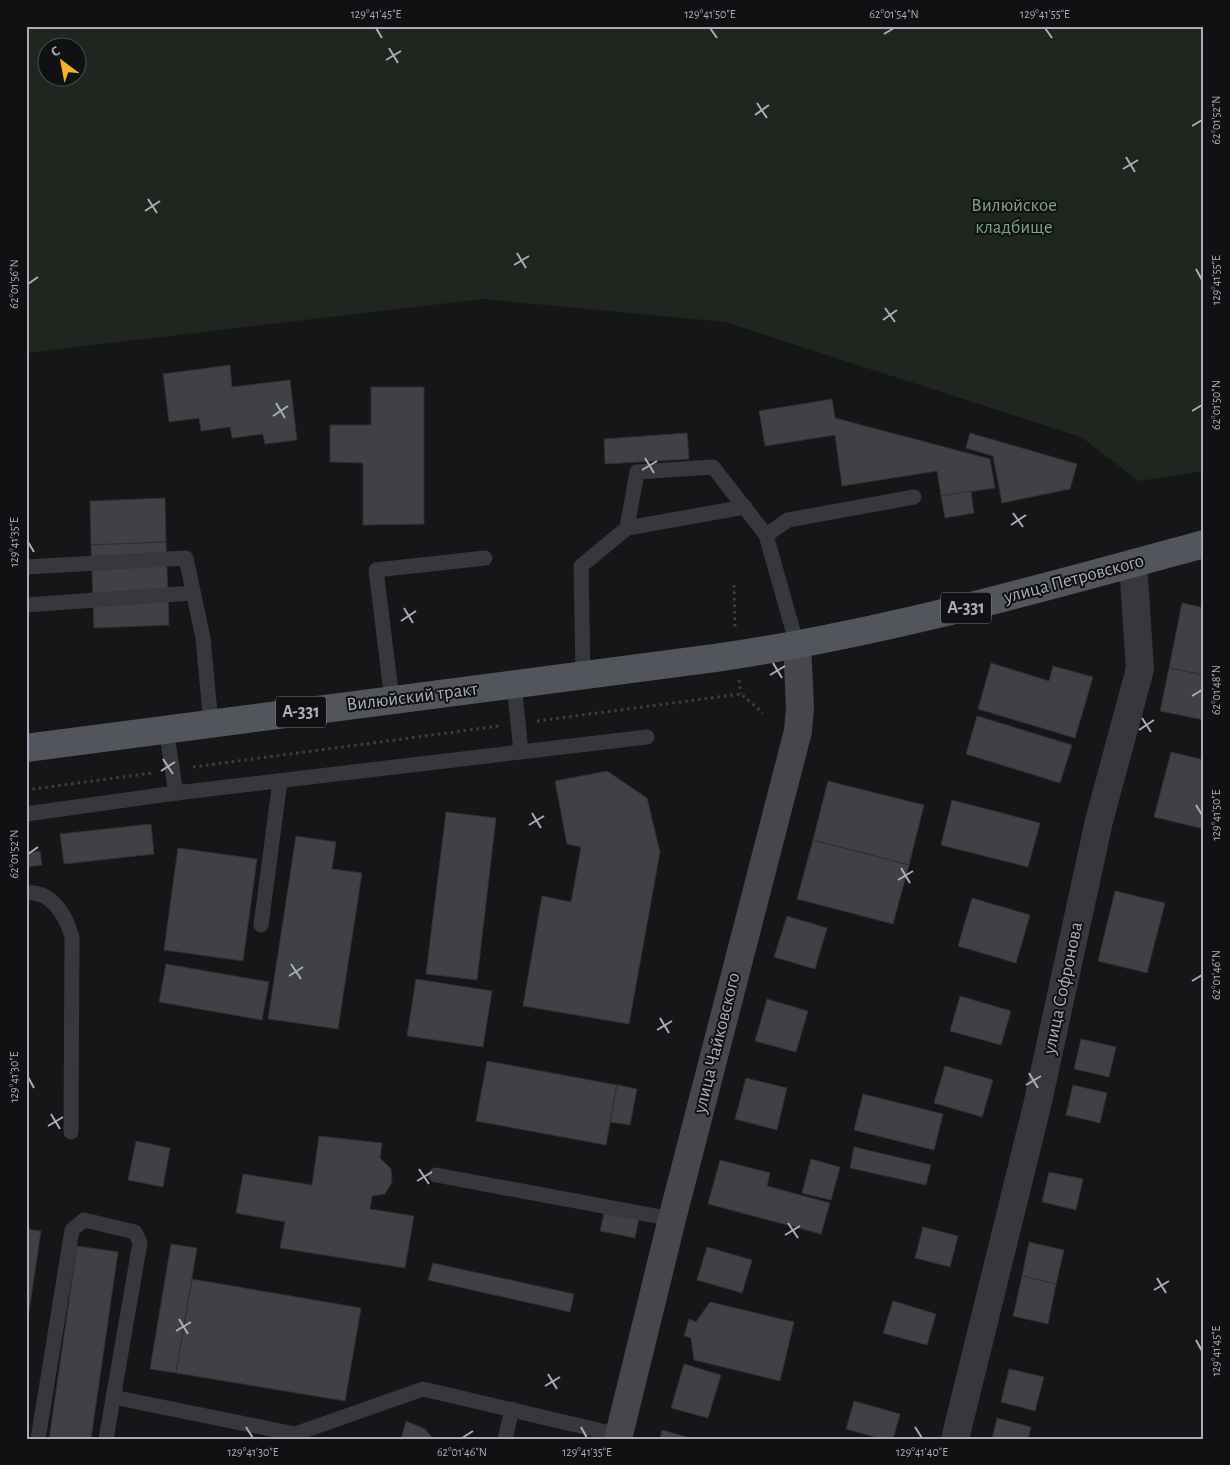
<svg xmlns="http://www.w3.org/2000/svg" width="1230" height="1465" font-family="'Alegreya Sans',sans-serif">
<rect width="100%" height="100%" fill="#161618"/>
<path fill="#1e261f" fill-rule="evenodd" d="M 26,26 L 1204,26 L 1204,471 L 1139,481 L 1081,437 L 725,322 L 483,299 L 26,353 ZM 48,48 L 78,48 L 78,78 L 48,78 Z"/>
<g fill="#404145" stroke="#303034">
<path d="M 230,365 L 232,387 L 290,380 L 297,440 L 265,444 L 263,434 L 232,438 L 230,427 L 201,431 L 199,418 L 169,422 L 163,374 Z"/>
<path d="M 371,387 L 424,387 L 424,524 L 363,525 L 363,463 L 330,462 L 330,425 L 371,425 Z"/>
<path d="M 832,399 L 835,418 L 990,459 L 995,488 L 941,496 L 937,471 L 842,486 L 835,435 L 765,446 L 759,411 Z"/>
<path d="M 687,433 L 689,459 L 605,464 L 604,439 Z"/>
<path d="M 970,433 L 1077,464 L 1070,489 L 1002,503 L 993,456 L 966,448 Z"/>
<path d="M 971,491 L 974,513 L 945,518 L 941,496 Z"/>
<path d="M 165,498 L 166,542 L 91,545 L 90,501 Z"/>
<path d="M 166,542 L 169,625 L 94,628 L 91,545 Z"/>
<path d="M 1182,603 L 1204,608 L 1204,675 L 1169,668 Z"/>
<path d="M 991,663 L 1049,681 L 1053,666 L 1093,677 L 1075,738 L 978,709 Z"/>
<path d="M 1169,668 L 1204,675 L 1204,720 L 1160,711 Z"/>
<path d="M 977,716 L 1072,745 L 1060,783 L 966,754 Z"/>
<path d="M 1171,752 L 1204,760 L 1204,829 L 1154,817 Z"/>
<path d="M 607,771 L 647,798 L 660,852 L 629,1024 L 523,1006 L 542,896 L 571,902 L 581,847 L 567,844 L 555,781 Z"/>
<path d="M 828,781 L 924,805 L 909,865 L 813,840 Z"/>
<path d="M 952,800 L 1040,823 L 1028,867 L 941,845 Z"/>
<path d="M 446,812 L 496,818 L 477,980 L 426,974 Z"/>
<path d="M 151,824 L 154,854 L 64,864 L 60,834 Z"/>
<path d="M 296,836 L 336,842 L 332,869 L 362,873 L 338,1029 L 268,1019 Z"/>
<path d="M 813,840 L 909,865 L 893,924 L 797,899 Z"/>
<path d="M 178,848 L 257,859 L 243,961 L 164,950 Z"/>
<path d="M 40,851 L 42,865 L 26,867 L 26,853 Z"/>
<path d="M 1115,891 L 1165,903 L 1147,973 L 1098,961 Z"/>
<path d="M 972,898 L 1030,915 L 1016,963 L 958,946 Z"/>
<path d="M 787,916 L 827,928 L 815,969 L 774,957 Z"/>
<path d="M 166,964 L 269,982 L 262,1020 L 159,1002 Z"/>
<path d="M 416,979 L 492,991 L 483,1047 L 407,1036 Z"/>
<path d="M 960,996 L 1011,1011 L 1001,1045 L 950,1031 Z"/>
<path d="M 767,999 L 808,1011 L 796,1052 L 755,1041 Z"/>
<path d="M 1081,1039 L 1116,1047 L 1109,1077 L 1074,1069 Z"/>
<path d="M 487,1061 L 617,1085 L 606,1145 L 476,1121 Z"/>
<path d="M 945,1066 L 993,1080 L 982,1117 L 934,1103 Z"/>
<path d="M 746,1078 L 787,1088 L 777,1130 L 735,1119 Z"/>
<path d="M 617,1085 L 637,1089 L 630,1125 L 610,1122 Z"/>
<path d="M 1073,1085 L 1107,1093 L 1100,1123 L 1066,1115 Z"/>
<path d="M 863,1094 L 943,1114 L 934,1150 L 854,1130 Z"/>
<path d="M 319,1136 L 382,1143 L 380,1158 L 391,1169 L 392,1182 L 385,1194 L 372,1196 L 370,1209 L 414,1216 L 405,1268 L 280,1248 L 285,1222 L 236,1213 L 243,1174 L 312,1185 Z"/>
<path d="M 136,1141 L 170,1148 L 163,1187 L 128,1180 Z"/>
<path d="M 854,1147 L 931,1165 L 926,1185 L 850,1168 Z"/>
<path d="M 811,1159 L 840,1167 L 831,1200 L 802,1193 Z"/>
<path d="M 720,1160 L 770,1173 L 767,1186 L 830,1203 L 821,1234 L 708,1204 Z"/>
<path d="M 1049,1172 L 1083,1179 L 1076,1210 L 1042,1202 Z"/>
<path d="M 607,1201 L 641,1208 L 635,1238 L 600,1231 Z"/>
<path d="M 923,1227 L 958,1236 L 950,1267 L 915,1258 Z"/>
<path d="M 26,1229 L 41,1231 L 26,1332 Z"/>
<path d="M 1029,1242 L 1064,1250 L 1056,1284 L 1022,1276 Z"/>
<path d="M 171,1244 L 197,1248 L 176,1373 L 150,1369 Z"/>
<path d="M 77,1246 L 118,1252 L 91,1439 L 49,1439 Z"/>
<path d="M 707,1247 L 752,1260 L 742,1293 L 697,1280 Z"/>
<path d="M 433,1263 L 574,1294 L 570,1312 L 428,1280 Z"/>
<path d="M 1022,1276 L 1056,1284 L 1048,1324 L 1013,1316 Z"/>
<path d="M 192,1279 L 361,1308 L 345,1401 L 176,1373 Z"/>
<path d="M 893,1301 L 936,1314 L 927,1345 L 883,1333 Z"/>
<path d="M 710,1302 L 794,1322 L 780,1381 L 694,1360 L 691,1338 L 684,1336 L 689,1319 L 696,1322 Z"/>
<path d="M 684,1364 L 721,1375 L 708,1418 L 671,1408 Z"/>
<path d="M 1009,1369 L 1044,1377 L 1035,1411 L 1001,1402 Z"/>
<path d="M 854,1401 L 900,1414 L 893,1439 L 882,1439 L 846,1429 Z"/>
<path d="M 997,1418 L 1031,1427 L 1028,1439 L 992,1439 Z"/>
<path d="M 406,1421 L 425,1429 L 433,1439 L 401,1439 Z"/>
<path d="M 662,1430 L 694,1439 L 660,1439 Z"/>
</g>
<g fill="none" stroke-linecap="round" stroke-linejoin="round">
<g stroke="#3d3f44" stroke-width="3" stroke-dasharray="2.5 4" stroke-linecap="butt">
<path d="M 734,585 L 735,629"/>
<path d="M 739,680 L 741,694"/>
<path d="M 537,721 L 741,694 L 763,713"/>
<path d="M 193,767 L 499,726"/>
<path d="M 26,790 L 152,773"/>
</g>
<g stroke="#37383d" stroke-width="15">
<path d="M 627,528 L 745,507"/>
<path d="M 766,535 L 788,520 L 914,497"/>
<path d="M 26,567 L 186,558 L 203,638 L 211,724"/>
<path d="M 26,605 L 193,593"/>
<path d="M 583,675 L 581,566 L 627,528 L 637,472 L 713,467 L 766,535 L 797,645"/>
<path d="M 514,684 L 521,752"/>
<path d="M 392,700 L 376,570 L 485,558"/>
<path d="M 166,729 L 176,793"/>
<path d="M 26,814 L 176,793 L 647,737"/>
<path d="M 26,893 C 52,890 66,916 72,937 L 71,1132"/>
<path d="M 261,925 L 280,781"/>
<path d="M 436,1175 L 672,1219"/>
<path d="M 113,1397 L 295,1434 L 423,1389 L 619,1435"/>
<path d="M 38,1439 L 72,1230 L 84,1220 L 135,1232 L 140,1243 L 106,1439"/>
<path d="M 505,1439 L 512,1409"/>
</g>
<path stroke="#37383d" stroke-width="28" d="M 955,1439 L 1037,1106 L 1099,821 L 1140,669 L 1133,563"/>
<path stroke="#45474d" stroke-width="28" d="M 618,1439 L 672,1219 L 798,731 L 800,707 L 797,645"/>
<path stroke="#53555c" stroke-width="28" d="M 26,748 L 715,658 C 881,634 1042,588 1204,544"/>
</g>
<path fill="none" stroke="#a8adb8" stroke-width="2" d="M 376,28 L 382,38M 710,28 L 717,38M 1045,28 L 1052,38M 884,34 L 894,28M 389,48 L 398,63M 386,60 L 401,51M 757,103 L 767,118M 755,115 L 769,105M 1192,126 L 1202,120M 1126,157 L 1135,172M 1123,169 L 1138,160M 148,199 L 157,213M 145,211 L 160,201M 517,253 L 526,268M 514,265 L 529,256M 1196,269 L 1202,280M 28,284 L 38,277M 885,308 L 895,322M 883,320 L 897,310M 276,403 L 285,418M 1192,411 L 1202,405M 273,416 L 288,406M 645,458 L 654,473M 642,470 L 657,461M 1013,513 L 1023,527M 1011,525 L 1026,515M 28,542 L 34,552M 404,608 L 413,623M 401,621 L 416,611M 773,663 L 782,678M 770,675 L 785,666M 1192,696 L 1202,690M 1142,718 L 1151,732M 1139,730 L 1154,720M 163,759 L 173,774M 161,771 L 175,762M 1196,805 L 1202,815M 532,813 L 541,828M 529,825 L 544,816M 28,854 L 38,847M 901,868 L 910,883M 898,880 L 913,871M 291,964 L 301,979M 289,976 L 303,967M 1192,981 L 1202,975M 660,1018 L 669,1033M 657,1030 L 672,1021M 1029,1073 L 1038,1088M 28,1077 L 34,1088M 1026,1085 L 1041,1076M 51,1114 L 60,1129M 48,1126 L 63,1117M 419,1169 L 429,1184M 417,1181 L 432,1172M 788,1223 L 798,1238M 785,1235 L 800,1226M 1157,1278 L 1166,1293M 1154,1290 L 1169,1281M 179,1319 L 188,1334M 176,1331 L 191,1322M 1196,1340 L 1202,1351M 548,1374 L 557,1389M 545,1386 L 560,1377M 246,1427 L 253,1438M 581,1427 L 587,1438M 915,1427 L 922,1438M 462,1438 L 473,1431"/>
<g text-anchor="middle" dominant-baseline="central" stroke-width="4" stroke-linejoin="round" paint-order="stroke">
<g fill="#111113" stroke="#7b7e86" stroke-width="1">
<rect x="941" y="592.5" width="50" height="31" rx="4"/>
<rect x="276" y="696.5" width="50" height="31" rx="4"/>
</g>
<g font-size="18" font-weight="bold" fill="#a8adb8">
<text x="966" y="608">А-331</text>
<text x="301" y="712">А-331</text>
</g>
<g font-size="19" fill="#7fa381" stroke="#111113">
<text x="1014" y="205">Вилюйское<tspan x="1014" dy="22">кладбище</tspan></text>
</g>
<g font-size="19" fill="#a8adb8" stroke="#111113">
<text transform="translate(1074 579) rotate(-15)">улица Петровского</text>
<text transform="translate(412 697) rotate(-7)">Вилюйский тракт</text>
<text transform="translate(1063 988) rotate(-78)">улица Софронова</text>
<text transform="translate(717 1043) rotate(-76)">улица Чайковского</text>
</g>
</g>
<rect width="1230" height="1465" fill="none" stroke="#111113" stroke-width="55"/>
<g transform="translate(62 62) rotate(328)"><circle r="24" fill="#111113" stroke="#4d4f55"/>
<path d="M0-4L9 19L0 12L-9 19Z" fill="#f2b134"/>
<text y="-8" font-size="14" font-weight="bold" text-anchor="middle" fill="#a8adb8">С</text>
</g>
<rect x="28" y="28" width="1174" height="1410" fill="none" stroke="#a8adb8" stroke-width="2"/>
<g font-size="12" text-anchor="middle" fill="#a8adb8">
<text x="376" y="18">129°41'45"E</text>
<text x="710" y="18">129°41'50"E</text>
<text x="894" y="18">62°01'54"N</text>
<text x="1045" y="18">129°41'55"E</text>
<text transform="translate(1216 120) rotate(-90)" y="4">62°01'52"N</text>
<text transform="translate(1216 280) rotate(-90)" y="4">129°41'55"E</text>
<text transform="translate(14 284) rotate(-90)" y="4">62°01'56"N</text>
<text transform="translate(1216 405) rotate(-90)" y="4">62°01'50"N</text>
<text transform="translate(14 542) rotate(-90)" y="4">129°41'35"E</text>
<text transform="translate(1216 690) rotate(-90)" y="4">62°01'48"N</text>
<text transform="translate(1216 815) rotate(-90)" y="4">129°41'50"E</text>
<text transform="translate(14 854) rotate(-90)" y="4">62°01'52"N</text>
<text transform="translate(1216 975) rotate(-90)" y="4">62°01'46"N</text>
<text transform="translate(14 1077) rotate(-90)" y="4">129°41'30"E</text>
<text transform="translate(1216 1351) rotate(-90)" y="4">129°41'45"E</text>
<text x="253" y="1456">129°41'30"E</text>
<text x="462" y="1456">62°01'46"N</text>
<text x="587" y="1456">129°41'35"E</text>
<text x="922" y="1456">129°41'40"E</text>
</g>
</svg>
